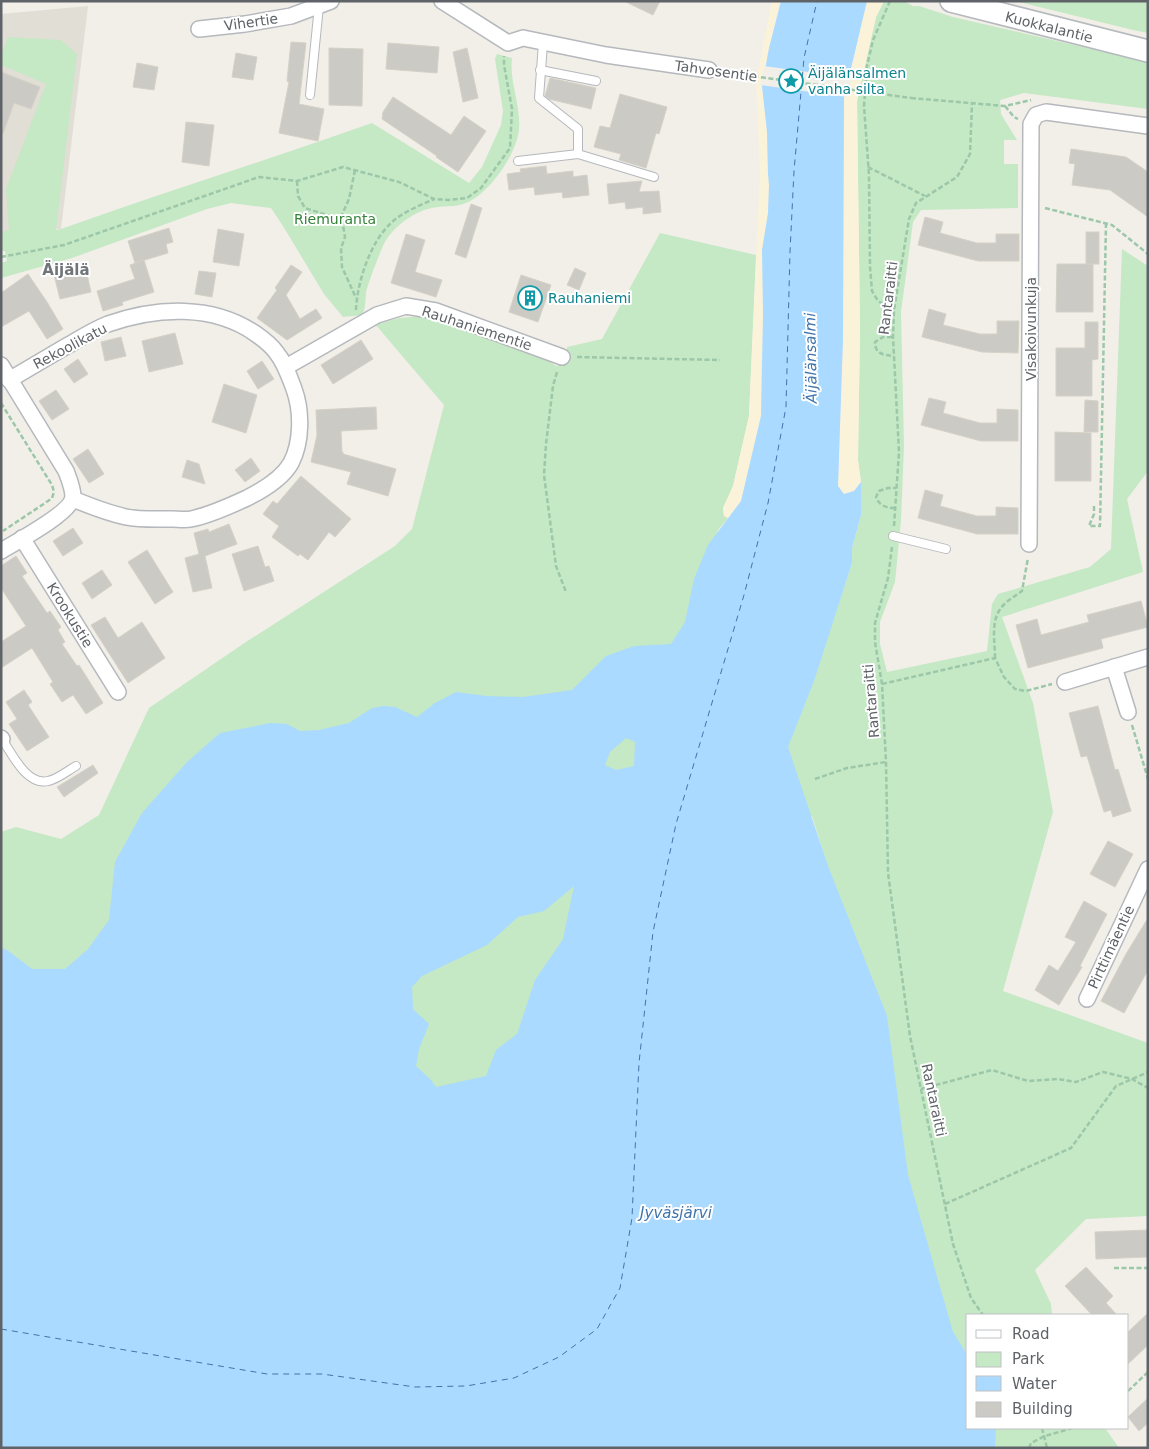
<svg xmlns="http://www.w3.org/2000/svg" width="1149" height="1449" font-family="'DejaVu Sans',sans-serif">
<rect width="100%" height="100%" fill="#f1efe8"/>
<path fill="#e1ded6" d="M 88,6 L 61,229 L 9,231 L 1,232 L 1,14 Z"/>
<g fill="#c5e8c5">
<path d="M 884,1 L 904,1 L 913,6 L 919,6 L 953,17 L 1148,62 L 1148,109 L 1024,93 L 1000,100 L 1001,114 L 1017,140 L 1004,140 L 1004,164 L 1018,164 L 1018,208 L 921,210 L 913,222 L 901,312 L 904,447 L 901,520 L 895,582 L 880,622 L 880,644 L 887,672 L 987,651 L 992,604 L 998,594 L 1090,567 L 1111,549 L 1122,249 L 1148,266 L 1148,471 L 1127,499 L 1143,572 L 1002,617 L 1033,703 L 1053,812 L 1003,991 L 1148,1043 L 1148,1216 L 1086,1219 L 1035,1270 L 1051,1304 L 1052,1315 L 968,1315 L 968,1428 L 1105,1428 L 1119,1448 L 948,1448 L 821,845 L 812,816 L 771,857 L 782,660 L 832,623 L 852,563 L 852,548 L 861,515 L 861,482 L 858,460 L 860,329 L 857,101 L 876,17 Z"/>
<path d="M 1015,1 L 1148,1 L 1148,33 L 1133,30 Z"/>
<path d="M 8,37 L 61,40 L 77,54 L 56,230 L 61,229 C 164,192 268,160 372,123 L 469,183 L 482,167 L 501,125 L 503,111 L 495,59 L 497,54 L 512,58 C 509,82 521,105 519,129 C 517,154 489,194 466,203 C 454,208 443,205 432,208 C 415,211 396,225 386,240 C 382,246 367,286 366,293 C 365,302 366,307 362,315 L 343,317 L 324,294 L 283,226 L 271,208 L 231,203 L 207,209 L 72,258 L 1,278 L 1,263 L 7,261 L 5,251 L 1,251 L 1,232 L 9,230 L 6,189 L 46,84 L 1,65 L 1,56 Z"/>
<path d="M 660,233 L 756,255 L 749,416 L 733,486 L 723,508 L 724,516 L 728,518 L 718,530 L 638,784 L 516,1090 L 1,1128 L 1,832 L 16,827 L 61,839 L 99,815 L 149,708 L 243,644 L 395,546 L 412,529 L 444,405 L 375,324 L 400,318 L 423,316 L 546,359 L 556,366 L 567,363 L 567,347 L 602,339 Z"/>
</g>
<g fill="#fbf3d9">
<path d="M 772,1 L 780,1 L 762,86 L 767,132 L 768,174 L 769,185 L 761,369 L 761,416 L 741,501 L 728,518 L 724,516 L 723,508 L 733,486 L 749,416 L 760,173 L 756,81 Z"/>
<path d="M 867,1 L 884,1 L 876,17 L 857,101 L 860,329 L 858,460 L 861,482 L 854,491 L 844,494 L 838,486 L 843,339 L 844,98 Z"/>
</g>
<path fill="#aadaff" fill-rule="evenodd" d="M 781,1 L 867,1 L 844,98 L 843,339 L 838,486 L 844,494 L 854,491 L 861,482 L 861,515 L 852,548 L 852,563 L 814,681 L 788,747 L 828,866 L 887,1016 L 908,1175 L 953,1332 L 968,1356 L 968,1428 L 996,1428 L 995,1448 L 1,1448 L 1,948 L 7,950 L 32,969 L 65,969 L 88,949 L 109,920 L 115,862 L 142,813 L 187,762 L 220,733 L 271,723 L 287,724 L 300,731 L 319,730 L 349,723 L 372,708 L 384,706 L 395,707 L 417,717 L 435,703 L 456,692 L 486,696 L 523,697 L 572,690 L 606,656 L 634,646 L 671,644 L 685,622 L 694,579 L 708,545 L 741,501 L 761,416 L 763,315 L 762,250 L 768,213 L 769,185 L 768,174 L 767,132 L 762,86 L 769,48 ZM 626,738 L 635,742 L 634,766 L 616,770 L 605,765 L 610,752 ZM 574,886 L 563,939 L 535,980 L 517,1034 L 496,1050 L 486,1076 L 436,1087 L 431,1080 L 416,1066 L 419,1049 L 429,1024 L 413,1009 L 412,987 L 422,976 L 487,945 L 518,917 L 544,911 Z"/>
<path fill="#f1efe8" d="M 764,66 L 852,78 L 847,97 L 760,85 Z"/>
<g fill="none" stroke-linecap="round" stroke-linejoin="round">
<path stroke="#4174aa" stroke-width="1" stroke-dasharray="6 5" stroke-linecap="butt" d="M 1,1329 L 267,1374 L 322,1374 L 415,1387 L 466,1386 L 514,1378 L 559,1357 L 597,1329 L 620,1288 L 632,1218 L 639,1063 L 653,932 L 676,824 L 744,595 L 768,503 L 786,407 L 790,252 L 794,171 L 804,58 L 817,1"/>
</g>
<g fill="#cccac5" stroke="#d6d1c6">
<path d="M 624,1 L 660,1 L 653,15 Z"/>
<path d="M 291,42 L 306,43 L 299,104 L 324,109 L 318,141 L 279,133 L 289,82 L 287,81 Z"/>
<path d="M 388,43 L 439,47 L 437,73 L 386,69 Z"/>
<path d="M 329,48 L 363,49 L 362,106 L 329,105 Z"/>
<path d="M 467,48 L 478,98 L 463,102 L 453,52 Z"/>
<path d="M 236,53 L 257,57 L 253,80 L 232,77 Z"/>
<path d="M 137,63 L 158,67 L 154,90 L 133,87 Z"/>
<path d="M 1,72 L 40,87 L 31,109 L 14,103 L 3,134 L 1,133 Z"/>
<path d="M 550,78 L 596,88 L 591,109 L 549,99 L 545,96 Z"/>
<path d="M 620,94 L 667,107 L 659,134 L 656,133 L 646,168 L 619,160 L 621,154 L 594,147 L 600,126 L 610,128 Z"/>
<path d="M 393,97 L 451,135 L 464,116 L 486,131 L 458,172 L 436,157 L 437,156 L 382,119 L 383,112 Z"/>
<path d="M 186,122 L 214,125 L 209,166 L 182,162 Z"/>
<path d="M 1071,149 L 1126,157 L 1148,172 L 1148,217 L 1110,190 L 1072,185 L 1075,164 L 1069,163 Z"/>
<path d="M 546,166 L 547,174 L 573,171 L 573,177 L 587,175 L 589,195 L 563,198 L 562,192 L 535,195 L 534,187 L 509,190 L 507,174 L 521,172 L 520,169 Z"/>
<path d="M 642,181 L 639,192 L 659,191 L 661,212 L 643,214 L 643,207 L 626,209 L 625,202 L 609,204 L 607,184 Z"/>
<path d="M 471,204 L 482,208 L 466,258 L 455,254 Z"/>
<path d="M 925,217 L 943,222 L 940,233 L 977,243 L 996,243 L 996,234 L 1019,234 L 1019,261 L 978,261 L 918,245 Z"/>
<path d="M 169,228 L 173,242 L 166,244 L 168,253 L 135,263 L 128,241 Z"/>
<path d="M 218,229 L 244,234 L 239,266 L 213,262 Z"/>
<rect x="1086" y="232" width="13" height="32"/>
<path d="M 406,234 L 425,240 L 415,272 L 442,280 L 436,297 L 391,283 Z"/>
<path d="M 144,260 L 154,292 L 122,302 L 123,305 L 103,311 L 97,291 L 135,279 L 130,265 Z"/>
<path d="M 1057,264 L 1093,264 L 1093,312 L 1056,312 Z"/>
<path d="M 291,265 L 302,272 L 286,295 L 300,319 L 316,309 L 322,318 L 287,340 L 257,318 L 277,290 L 275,288 Z"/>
<path d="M 71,266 L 72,269 L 85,266 L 91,292 L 60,299 L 53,271 Z"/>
<path d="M 575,268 L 586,273 L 579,290 L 567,285 Z"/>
<path d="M 199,271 L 216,273 L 212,297 L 195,294 Z"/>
<path d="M 28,274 L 47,302 L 63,329 L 47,339 L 29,311 L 1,327 L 1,293 Z"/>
<path d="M 521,275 L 551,285 L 538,322 L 509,312 Z"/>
<path d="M 929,309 L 946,314 L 943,325 L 980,334 L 997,334 L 997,321 L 1019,321 L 1018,353 L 982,352 L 922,337 Z"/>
<path d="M 1085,322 L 1098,322 L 1098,359 L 1092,360 L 1092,396 L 1056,396 L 1056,348 L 1085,348 Z"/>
<path d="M 175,333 L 183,364 L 149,372 L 142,341 Z"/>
<path d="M 121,337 L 126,356 L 105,361 L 101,342 Z"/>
<path d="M 361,340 L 373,359 L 333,384 L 321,365 Z"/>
<path d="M 78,359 L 88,374 L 74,383 L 64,369 Z"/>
<path d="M 262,361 L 274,379 L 258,389 L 247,371 Z"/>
<path d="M 224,384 L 257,395 L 246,433 L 212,422 Z"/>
<path d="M 56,390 L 69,409 L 52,420 L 39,401 Z"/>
<path d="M 929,398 L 946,402 L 943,413 L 980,423 L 997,423 L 997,409 L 1018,410 L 1018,441 L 981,441 L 921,425 Z"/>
<path d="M 1085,400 L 1098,401 L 1098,432 L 1084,432 Z"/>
<path d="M 376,407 L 377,429 L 341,431 L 342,452 L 343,452 L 343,454 L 396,469 L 388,496 L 347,484 L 351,472 L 311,462 L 317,435 L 316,410 Z"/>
<path d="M 1055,432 L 1091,433 L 1091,481 L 1055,481 Z"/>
<path d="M 88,449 L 104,474 L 89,483 L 73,459 Z"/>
<path d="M 251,458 L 260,471 L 245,482 L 235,470 Z"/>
<path d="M 187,460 L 199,464 L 205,484 L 182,477 Z"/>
<path d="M 301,476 L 351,519 L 335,537 L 329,532 L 308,560 L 300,554 L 298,556 L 272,537 L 279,526 L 263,514 L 273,501 L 277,504 Z"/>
<path d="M 925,490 L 943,495 L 940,506 L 977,516 L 996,516 L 996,507 L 1018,508 L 1018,534 L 977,534 L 918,518 Z"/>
<path d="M 229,524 L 237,544 L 205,556 L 212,588 L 193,592 L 185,558 L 199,554 L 194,533 L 208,529 L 209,532 Z"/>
<path d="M 73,528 L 83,543 L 63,556 L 53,541 Z"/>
<path d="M 258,546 L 265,567 L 269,566 L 274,581 L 244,591 L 232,554 Z"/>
<path d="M 147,550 L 173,592 L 155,604 L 128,562 Z"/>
<path d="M 16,556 L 27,573 L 22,576 L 47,613 L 50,611 L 61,627 L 58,630 L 65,642 L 62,644 L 77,666 L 79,665 L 103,703 L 86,714 L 73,695 L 62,702 L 50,684 L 53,682 L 32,648 L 1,668 L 1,642 L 26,626 L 1,588 L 1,566 Z"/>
<path d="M 102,570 L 112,585 L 92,599 L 82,583 Z"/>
<path d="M 1141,601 L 1148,627 L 1101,639 L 1103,648 L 1028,668 L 1016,625 L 1037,619 L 1041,635 L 1089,622 L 1087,615 Z"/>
<path d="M 105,617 L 118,638 L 142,622 L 165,658 L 128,683 L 91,625 Z"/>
<path d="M 24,690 L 32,702 L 28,705 L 49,737 L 27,751 L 9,724 L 17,719 L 6,702 Z"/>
<path d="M 1098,706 L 1115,770 L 1118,769 L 1131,811 L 1113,817 L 1111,810 L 1104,812 L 1087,756 L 1081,757 L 1069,713 Z"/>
<path d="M 93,765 L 98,773 L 64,797 L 57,787 Z"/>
<path d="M 1108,841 L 1133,854 L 1115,887 L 1090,874 Z"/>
<path d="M 1084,901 L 1107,914 L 1080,966 L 1082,967 L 1059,1005 L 1035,990 L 1049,965 L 1058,971 L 1076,942 L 1065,937 Z"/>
<path d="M 1148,918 L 1148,970 L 1124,1013 L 1101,1001 L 1126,954 Z"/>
<path d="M 1148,1230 L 1148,1257 L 1096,1259 L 1095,1232 Z"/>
<path d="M 1086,1267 L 1113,1296 L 1106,1303 L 1117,1315 L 1092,1315 L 1065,1286 Z"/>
<path d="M 1148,1313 L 1148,1345 L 1128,1364 L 1128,1332 Z"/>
<path d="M 1148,1398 L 1148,1423 L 1139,1431 L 1128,1417 Z"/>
</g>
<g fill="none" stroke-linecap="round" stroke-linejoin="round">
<g stroke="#b5b8bc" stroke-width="10">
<g id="lane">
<path d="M 543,43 L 539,98 L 578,129 L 578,154"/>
<path d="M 540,70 L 596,81"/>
<path d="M 310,95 L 319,6"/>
<path d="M 518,161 L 578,154 L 654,177"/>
<path d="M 893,536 L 946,549"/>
<path d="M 2,739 C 12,754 27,786 48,781 C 58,779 67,771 76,766"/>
</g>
</g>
<g stroke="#b5b8bc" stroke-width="18">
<g id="street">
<path d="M 442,1 L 508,43 L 523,38 L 606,55 L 709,70"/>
<path d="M 199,29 L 245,24 L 291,16 L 331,1"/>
<path d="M 1,365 L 66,471 C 69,479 73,488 73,497 C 71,513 16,542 1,551"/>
<path d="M 286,367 L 377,315 L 406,306 L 436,311 L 562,357"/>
<path d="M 9,380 C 28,369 46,358 65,347 C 79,339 93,330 108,324 C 157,307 213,304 256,334 C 263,339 271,345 276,352 C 285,363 289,376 294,389 C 302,411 302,442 291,463 C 282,479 263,490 247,498 C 232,505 207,516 191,519 C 185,520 178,519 172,519 C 157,519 141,520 126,517 C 108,513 90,506 73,499"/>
<path d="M 22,538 L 118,692"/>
<path d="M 1029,544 L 1031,124 L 1036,115 L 1046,112 L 1148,126"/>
<path d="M 1114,667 L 1128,712"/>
<path d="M 1065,682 L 1148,657"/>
<path d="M 1,738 L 2,739"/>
<path d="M 1087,999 L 1148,869"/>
</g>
</g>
<g stroke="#b6babf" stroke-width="24">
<path id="secondary" d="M 951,1 L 1148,51"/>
</g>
<g stroke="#9cc7a9" stroke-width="2.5" stroke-dasharray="5 2.5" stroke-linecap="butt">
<path d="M 890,1 L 873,40 L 867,66 L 864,106 L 869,175 L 870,267 L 872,291 L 878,301 L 894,310"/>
<path d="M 911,98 L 1005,106 L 1031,100"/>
<path d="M 1005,106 L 1014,117 L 1018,119"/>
<path d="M 868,167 L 925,196"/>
<path d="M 355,170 L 349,199 L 340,219 L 343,225 L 345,237 L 341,248 L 342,267 L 356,298"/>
<path d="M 297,181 L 298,196 L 305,208 L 340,219"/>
<path d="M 1045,208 L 1112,225 L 1148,254"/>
<path d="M 1,257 L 64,245 L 259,177 L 297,181 L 343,167 L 399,182 L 434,199 L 448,200 L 467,198 L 481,188 L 510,148 L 512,109 L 504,65 L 504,56"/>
<path d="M 356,310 C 357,283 370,243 390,224 C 402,212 419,206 434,199"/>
<path d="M 892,337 L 883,337 L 875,342 C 875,354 883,355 894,356"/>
<path d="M 577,357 L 720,360"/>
<path d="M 557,372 L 553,386 L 546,444 L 544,475 L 556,566 L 566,592"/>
<path d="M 1,403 L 52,485 L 54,492 L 52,498 L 48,501 L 3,531"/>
<path d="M 1094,506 L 1094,514 L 1089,526 L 1100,526 L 1106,223"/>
<path d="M 895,508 C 887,508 879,506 876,497 L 879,491 L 888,488 L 896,488"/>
<path d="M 894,526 L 899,452 L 893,337 L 894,310 L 909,219 L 916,203 L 957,177 L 970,154 L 972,104"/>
<path d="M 892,547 L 888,578 L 875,623 L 875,642 L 882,684 L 886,762 L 888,873 L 910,1036 L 953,1244 L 971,1298 L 983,1315"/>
<path d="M 995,658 C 995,643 991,624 999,611 C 1004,602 1014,597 1022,591 L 1028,558"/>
<path d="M 882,684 L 995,658 L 1004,677 L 1015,689 L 1026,691 L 1052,684"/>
<path d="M 1132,725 L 1148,779"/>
<path d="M 815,779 L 847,768 L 886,762"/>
<path d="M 921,1089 L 992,1070 L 1028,1081 L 1058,1079 L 1076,1082 L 1103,1072 L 1132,1079 L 1148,1088"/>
<path d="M 945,1204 L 1071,1148 L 1116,1086 L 1148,1072"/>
<path d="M 1114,1268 L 1148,1268"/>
<path d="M 1128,1391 L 1148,1372"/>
<path d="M 1042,1428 L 1047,1448"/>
<path d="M 1029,1448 L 1031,1443 L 1045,1436 L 1073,1428"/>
</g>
<use href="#lane" stroke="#fff" stroke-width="8"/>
<use href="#street" stroke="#fff" stroke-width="15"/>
<use href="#secondary" stroke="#fff" stroke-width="21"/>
<path stroke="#9cc7a9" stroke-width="2.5" stroke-dasharray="5 2.5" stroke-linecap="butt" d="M 709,70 L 911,98"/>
</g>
<defs>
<g id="sight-ring" transform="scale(1.25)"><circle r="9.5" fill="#fff" stroke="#0f9aa8" stroke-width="1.5"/><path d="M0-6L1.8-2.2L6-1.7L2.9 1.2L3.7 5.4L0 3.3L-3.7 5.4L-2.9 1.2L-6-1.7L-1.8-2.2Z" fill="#0f9aa8"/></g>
<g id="building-ring" transform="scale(1.25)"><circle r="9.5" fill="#fff" stroke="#0f9aa8" stroke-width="1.5"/><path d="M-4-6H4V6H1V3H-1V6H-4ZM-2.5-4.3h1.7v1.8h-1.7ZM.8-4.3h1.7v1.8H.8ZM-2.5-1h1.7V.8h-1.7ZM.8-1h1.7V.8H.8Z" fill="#0f9aa8"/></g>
</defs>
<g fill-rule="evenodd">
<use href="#sight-ring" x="791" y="81"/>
<use href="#building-ring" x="530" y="298"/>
</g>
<g text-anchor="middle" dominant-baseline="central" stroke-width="4" stroke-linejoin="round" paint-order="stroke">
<g font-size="14" fill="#5f6368" stroke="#fff">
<text transform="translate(251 22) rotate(-8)">Vihertie</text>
<text transform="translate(1049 27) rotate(14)">Kuokkalantie</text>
<text transform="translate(716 71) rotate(8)">Tahvosentie</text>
<text transform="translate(888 298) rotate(-83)">Rantaraitti</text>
<text transform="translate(477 328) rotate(18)">Rauhaniementie</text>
<text transform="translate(1031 329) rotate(-90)">Visakoivunkuja</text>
<text transform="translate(70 346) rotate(-28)">Rekoolikatu</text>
<text transform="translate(70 615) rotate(58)">Krookustie</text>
<text transform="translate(871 701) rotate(-95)">Rantaraitti</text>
<text transform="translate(1111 947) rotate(-65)">Pirttimäentie</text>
<text transform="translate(934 1100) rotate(78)">Rantaraitti</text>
</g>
<g font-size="14" fill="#0d838f" stroke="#fff" text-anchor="start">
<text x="808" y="73">Äijälänsalmen<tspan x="808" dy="16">vanha silta</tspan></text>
<text x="548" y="298">Rauhaniemi</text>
</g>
<g font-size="14" fill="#348238" stroke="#fff">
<text x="335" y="219">Riemuranta</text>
</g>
<g font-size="15" font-weight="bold" fill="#70757a" stroke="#fff">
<text x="66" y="270">Äijälä</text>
</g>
<g font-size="15" font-style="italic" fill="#4174aa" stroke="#fff">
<text transform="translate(811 358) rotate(-91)">Äijälänsalmi</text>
<text x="676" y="1213">Jyväsjärvi</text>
</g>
</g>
<rect width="1149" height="1449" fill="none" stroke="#5f6368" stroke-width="5"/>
<rect x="966" y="1314" width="162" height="115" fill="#ffffff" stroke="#bfc1c3"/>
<rect x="976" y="1330" width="25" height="8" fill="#ffffff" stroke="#bfc1c3"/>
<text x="1012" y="1339" font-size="15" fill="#5f6368">Road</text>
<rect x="976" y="1352" width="25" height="15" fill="#c5e8c5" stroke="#bfc1c3"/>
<text x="1012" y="1364" font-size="15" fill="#5f6368">Park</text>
<rect x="976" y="1376" width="25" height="15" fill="#aadaff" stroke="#bfc1c3"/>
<text x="1012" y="1389" font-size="15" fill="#5f6368">Water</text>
<rect x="976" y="1402" width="25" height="15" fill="#cccac5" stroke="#bfc1c3"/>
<text x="1012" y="1414" font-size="15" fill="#5f6368">Building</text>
</svg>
